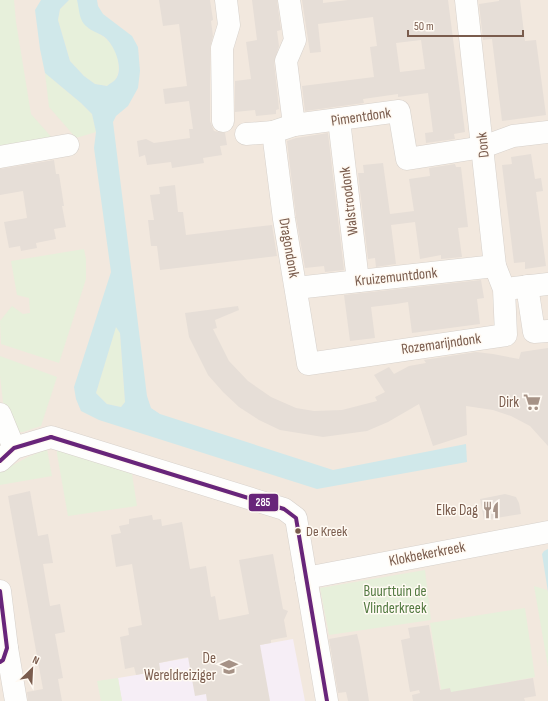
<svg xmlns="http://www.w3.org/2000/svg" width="548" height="701" font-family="'Sofia Sans Condensed',sans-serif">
<rect width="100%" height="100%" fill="#f9f5f0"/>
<rect fill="#f2e8de" x="0" y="0" width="548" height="701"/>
<path fill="#f6eef6" d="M 293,639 L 305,701 L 122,701 L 118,678 L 160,671 L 159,663 Z"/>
<g fill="#e7f0db">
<path d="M 0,0 L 14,0 L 16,22 L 31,114 L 54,140 L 0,150 Z"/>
<path d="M 69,0 L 77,0 L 88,28 C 95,32 104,35 109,42 C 117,51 123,70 115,80 C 113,82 109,84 107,86 L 95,84 L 84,76 L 70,61 L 58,20 L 60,9 Z"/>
<path d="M 45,73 L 81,103 L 92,114 L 96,132 L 76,138 L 49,107 Z"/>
<path d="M 84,249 L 86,259 L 86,279 L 59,363 L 1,344 L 0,321 L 12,306 L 23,314 L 30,313 L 29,298 L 17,295 L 11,261 Z"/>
<path d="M 116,326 L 120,333 L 125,402 L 121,407 L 107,404 L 96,393 Z"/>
<path d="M 0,356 L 57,377 L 41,426 L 23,432 L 17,432 L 4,411 L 0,376 Z"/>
<path d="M 47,449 L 52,476 L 0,485 L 0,472 L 28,457 Z"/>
<path d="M 57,449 L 132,474 L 137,506 L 68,516 L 57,454 Z"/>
<path d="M 425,570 L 431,620 L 329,635 L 320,588 Z"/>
<path d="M 534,586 L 547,590 L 548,592 L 548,667 Z"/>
<path d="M 525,608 L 535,677 L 442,695 L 430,623 Z"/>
<path d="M 118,678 L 122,701 L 101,701 L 97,681 Z"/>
</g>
<g fill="#d0e8ea" fill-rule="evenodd">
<path d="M 41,0 L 69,0 L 60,9 L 58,20 L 70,61 L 84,76 L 95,84 L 107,86 C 109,84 113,82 115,80 C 125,69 114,43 103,36 C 96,32 89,30 84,24 C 79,18 79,8 77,0 L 97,0 L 98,6 L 103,14 L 132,36 L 138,47 L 140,71 L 138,88 L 128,106 L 116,116 L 113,122 L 147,396 L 151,408 L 160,414 L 333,470 L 466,444 L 467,462 L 317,489 L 99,420 L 81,411 L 76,399 L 74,387 L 111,272 L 94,148 L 96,132 L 92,114 L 81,103 L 45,73 L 40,49 L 35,10 ZM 116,327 L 120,333 L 125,402 L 121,407 L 107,404 L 96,393 Z"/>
<path d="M 548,549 L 548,592 L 542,554 L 544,551 Z"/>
</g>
<g fill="#e6ded7" fill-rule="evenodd">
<path d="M 159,0 L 210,0 L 213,20 L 211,21 L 213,36 L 210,48 L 210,121 L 214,131 L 225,133 L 227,145 L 220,146 L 222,155 L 203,158 L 204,163 L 172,168 L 171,162 L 147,165 L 145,155 L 139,157 L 137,141 L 146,139 L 154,143 L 190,138 L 189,129 L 193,129 L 189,101 L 165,104 L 163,89 L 187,86 L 179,24 L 163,26 Z"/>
<path d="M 252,0 L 277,0 L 281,30 L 277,31 L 279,46 L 274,62 L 279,109 L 276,110 L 276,114 L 256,116 L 255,110 L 235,112 L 235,81 L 251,79 L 246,42 L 257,40 Z"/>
<path d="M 302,0 L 323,0 L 323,3 L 348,0 L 448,0 L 465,132 L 454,134 L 455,139 L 426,143 L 425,133 L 433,132 L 428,93 L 398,97 L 398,94 L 363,99 L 364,103 L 305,111 L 302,86 L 374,77 L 370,47 L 377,46 L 373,17 L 318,24 L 321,52 L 310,53 ZM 421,40 L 425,69 L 400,72 L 396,43 Z"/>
<path d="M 499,0 L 520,0 L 525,41 L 536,40 L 546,115 L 502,121 L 492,39 L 483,40 L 479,4 L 499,1 Z"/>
<path d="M 328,133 L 344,270 L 325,272 L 324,266 L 305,268 L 296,217 L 287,141 L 296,138 Z"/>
<path d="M 531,154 L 535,179 L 541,178 L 543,191 L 536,192 L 546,266 L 525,269 L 525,262 L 514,263 L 502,165 L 512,164 L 511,157 Z"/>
<path d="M 54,160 L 56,174 L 59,174 L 64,206 L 62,206 L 66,227 L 54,229 L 56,239 L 36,243 L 37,248 L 21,251 L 20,246 L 9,248 L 4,222 L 27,218 L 23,191 L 0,195 L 0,169 Z"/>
<path d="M 383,163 L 390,214 L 414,211 L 409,179 L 430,176 L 429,168 L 455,164 L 456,167 L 461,167 L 468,227 L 458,228 L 462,257 L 441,259 L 441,255 L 420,259 L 415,222 L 391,225 L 396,264 L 376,267 L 375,258 L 368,259 L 358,173 L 364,173 L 363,165 Z"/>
<path d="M 175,185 L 178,212 L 183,212 L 186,235 L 272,225 L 277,256 L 160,270 L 157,246 L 151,246 L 148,220 L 154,220 L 150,195 L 160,194 L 159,187 Z"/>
<path d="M 481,280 L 484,298 L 477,299 L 480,324 L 412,333 L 408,302 L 396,304 L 371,307 L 375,338 L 350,341 L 344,295 Z"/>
<path d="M 238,306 L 239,310 L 215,320 L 217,328 L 213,329 L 229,361 L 248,381 L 271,397 L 296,408 L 314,411 L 342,410 L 377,401 L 375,397 L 385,392 L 374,375 L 389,367 L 394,374 L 409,366 L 426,363 L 424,360 L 476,352 L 493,354 L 519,359 L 521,352 L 548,348 L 548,446 L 530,426 L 511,416 L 493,410 L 466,406 L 467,435 L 433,446 L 419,404 L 388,422 L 367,431 L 323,437 L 280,430 L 259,420 L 239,407 L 223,392 L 208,375 L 189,337 L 185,313 Z"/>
<path d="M 30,491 L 38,536 L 48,534 L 53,563 L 43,564 L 50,606 L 60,604 L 65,632 L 55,634 L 63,678 L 58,679 L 62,701 L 28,701 L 27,692 L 43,689 L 8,496 Z"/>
<path d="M 505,494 L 516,497 L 519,503 L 521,514 L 484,520 L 480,499 Z"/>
<path d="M 152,515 L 153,520 L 161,519 L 162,526 L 182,522 L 190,569 L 206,566 L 211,597 L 215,596 L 219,620 L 249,614 L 239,560 L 273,554 L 283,609 L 288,611 L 284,620 L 287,637 L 271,640 L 271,643 L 260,645 L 270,701 L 207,701 L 206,694 L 195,696 L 188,657 L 159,663 L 160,670 L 136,675 L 134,667 L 125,669 L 120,637 L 129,635 L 128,628 L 142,625 L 132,564 L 116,567 L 111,535 L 121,533 L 119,526 L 129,524 L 129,519 Z"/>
<path d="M 429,625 L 440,690 L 450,688 L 451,692 L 533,678 L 536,696 L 524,698 L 525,701 L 413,701 L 412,695 L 420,693 L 419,690 L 410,692 L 401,640 L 410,638 L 408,628 Z"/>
<path d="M 357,634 L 360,646 L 369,701 L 348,701 L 346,692 L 338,693 L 329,639 Z"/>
</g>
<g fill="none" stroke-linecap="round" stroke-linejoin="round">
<g stroke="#d7d1cb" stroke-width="23">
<g id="minor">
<path d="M 289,0 L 295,40 L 286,61 L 294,125"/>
<path d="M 339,120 L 358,281"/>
<path d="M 223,121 L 222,48 L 229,25 L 226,0"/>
<path d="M 273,132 L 284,219 L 308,364 L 506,335 L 504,289 L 495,266 L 466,0"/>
<path d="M 246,134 L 273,132 L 294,125 L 399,111 L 407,159 L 483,147 L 513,136 L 548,132"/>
<path d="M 0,157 L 68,145"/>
<path d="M 527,286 L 534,332 L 548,331"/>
<path d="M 296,288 L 495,266"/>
<path d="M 514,288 L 548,284"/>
<path d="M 0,414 L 14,448"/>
<path d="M 0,461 L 14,448 L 51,437 L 284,509 L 296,518 L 327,701"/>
<path d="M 306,578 L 548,532"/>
<path d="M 0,591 L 7,648 L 3,660 L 0,662"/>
<path d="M 7,648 L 16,701"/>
</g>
</g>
<use href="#minor" stroke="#fefefd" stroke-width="22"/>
<g stroke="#fffaf3" stroke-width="7">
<g id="bus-1">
<path d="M 51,437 L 284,509 L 296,518 L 327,701"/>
<path d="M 0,461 L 14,448 L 51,437"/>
<path d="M 0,591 L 7,648 L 3,660 L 0,662"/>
</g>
</g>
<use href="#bus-1" stroke="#68257a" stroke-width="4"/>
</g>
<defs>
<g id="supermarket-bare" transform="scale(1.38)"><path d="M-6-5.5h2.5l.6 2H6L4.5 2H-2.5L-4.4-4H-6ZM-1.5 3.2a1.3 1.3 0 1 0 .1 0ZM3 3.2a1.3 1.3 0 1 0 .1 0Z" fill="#a69286" stroke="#fffaf3" stroke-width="2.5" paint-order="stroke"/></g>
<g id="restaurant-bare" transform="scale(1.38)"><path d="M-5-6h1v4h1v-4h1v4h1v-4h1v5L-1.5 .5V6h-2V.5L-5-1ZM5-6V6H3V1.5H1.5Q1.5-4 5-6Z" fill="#a69286" stroke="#fffaf3" stroke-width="2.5" paint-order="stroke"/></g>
<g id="school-bare" transform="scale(1.38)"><path d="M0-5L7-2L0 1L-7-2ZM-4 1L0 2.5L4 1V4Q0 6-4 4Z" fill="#a69286" stroke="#fffaf3" stroke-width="2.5" paint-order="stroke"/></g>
</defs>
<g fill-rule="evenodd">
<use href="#supermarket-bare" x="532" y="402"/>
<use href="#restaurant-bare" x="491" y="510"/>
<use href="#school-bare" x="229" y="667"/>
</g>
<circle fill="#7a5c4d" stroke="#fffaf3" stroke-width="1.5" cx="298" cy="531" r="3.5"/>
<g text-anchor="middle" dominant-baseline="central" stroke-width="3" stroke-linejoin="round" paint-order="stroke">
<g font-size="14" fill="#7a5c4d" stroke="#fffaf3" text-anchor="start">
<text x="306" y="531">De Kreek</text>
</g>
<g font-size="15" fill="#7a5c4d" stroke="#fffaf3">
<text transform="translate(361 117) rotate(-8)">Pimentdonk</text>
<text transform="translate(483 145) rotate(-96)">Donk</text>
<text transform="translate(349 201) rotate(-97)">Walstroodonk</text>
<text transform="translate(289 248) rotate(80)">Dragondonk</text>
<text transform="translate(396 277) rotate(-6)">Kruizemuntdonk</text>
<text transform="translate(441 344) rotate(-8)">Rozemarijndonk</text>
<text transform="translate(427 554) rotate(-11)">Klokbekerkreek</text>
</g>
<g font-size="15" fill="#7a5c4d" stroke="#fffaf3" text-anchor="end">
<text x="519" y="402">Dirk</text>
<text x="478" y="510">Elke Dag</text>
<text x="216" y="658">De<tspan x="216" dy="17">Wereldreiziger</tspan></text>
</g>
<g font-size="15" fill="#537a41" stroke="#fffaf3">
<text x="395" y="591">Buurttuin de<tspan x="395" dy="17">Vlinderkreek</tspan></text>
</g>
</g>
<rect stroke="#fffaf3" stroke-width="1.5" x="248" y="493" width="31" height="19" rx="4" fill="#68257a"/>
<g font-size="11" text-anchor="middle" font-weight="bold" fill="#fff">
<text x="263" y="506">285</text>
</g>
<g transform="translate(32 669) rotate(24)" stroke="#fffaf3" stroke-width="3" paint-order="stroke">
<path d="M0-3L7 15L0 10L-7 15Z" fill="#7a5c4d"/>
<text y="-6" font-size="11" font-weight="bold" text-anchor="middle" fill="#7a5c4d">N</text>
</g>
<path d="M408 30v6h115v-6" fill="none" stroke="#7a5c4d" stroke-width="2"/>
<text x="414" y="30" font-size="12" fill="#7a5c4d" stroke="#fffaf3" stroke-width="3" paint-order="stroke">50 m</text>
</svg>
